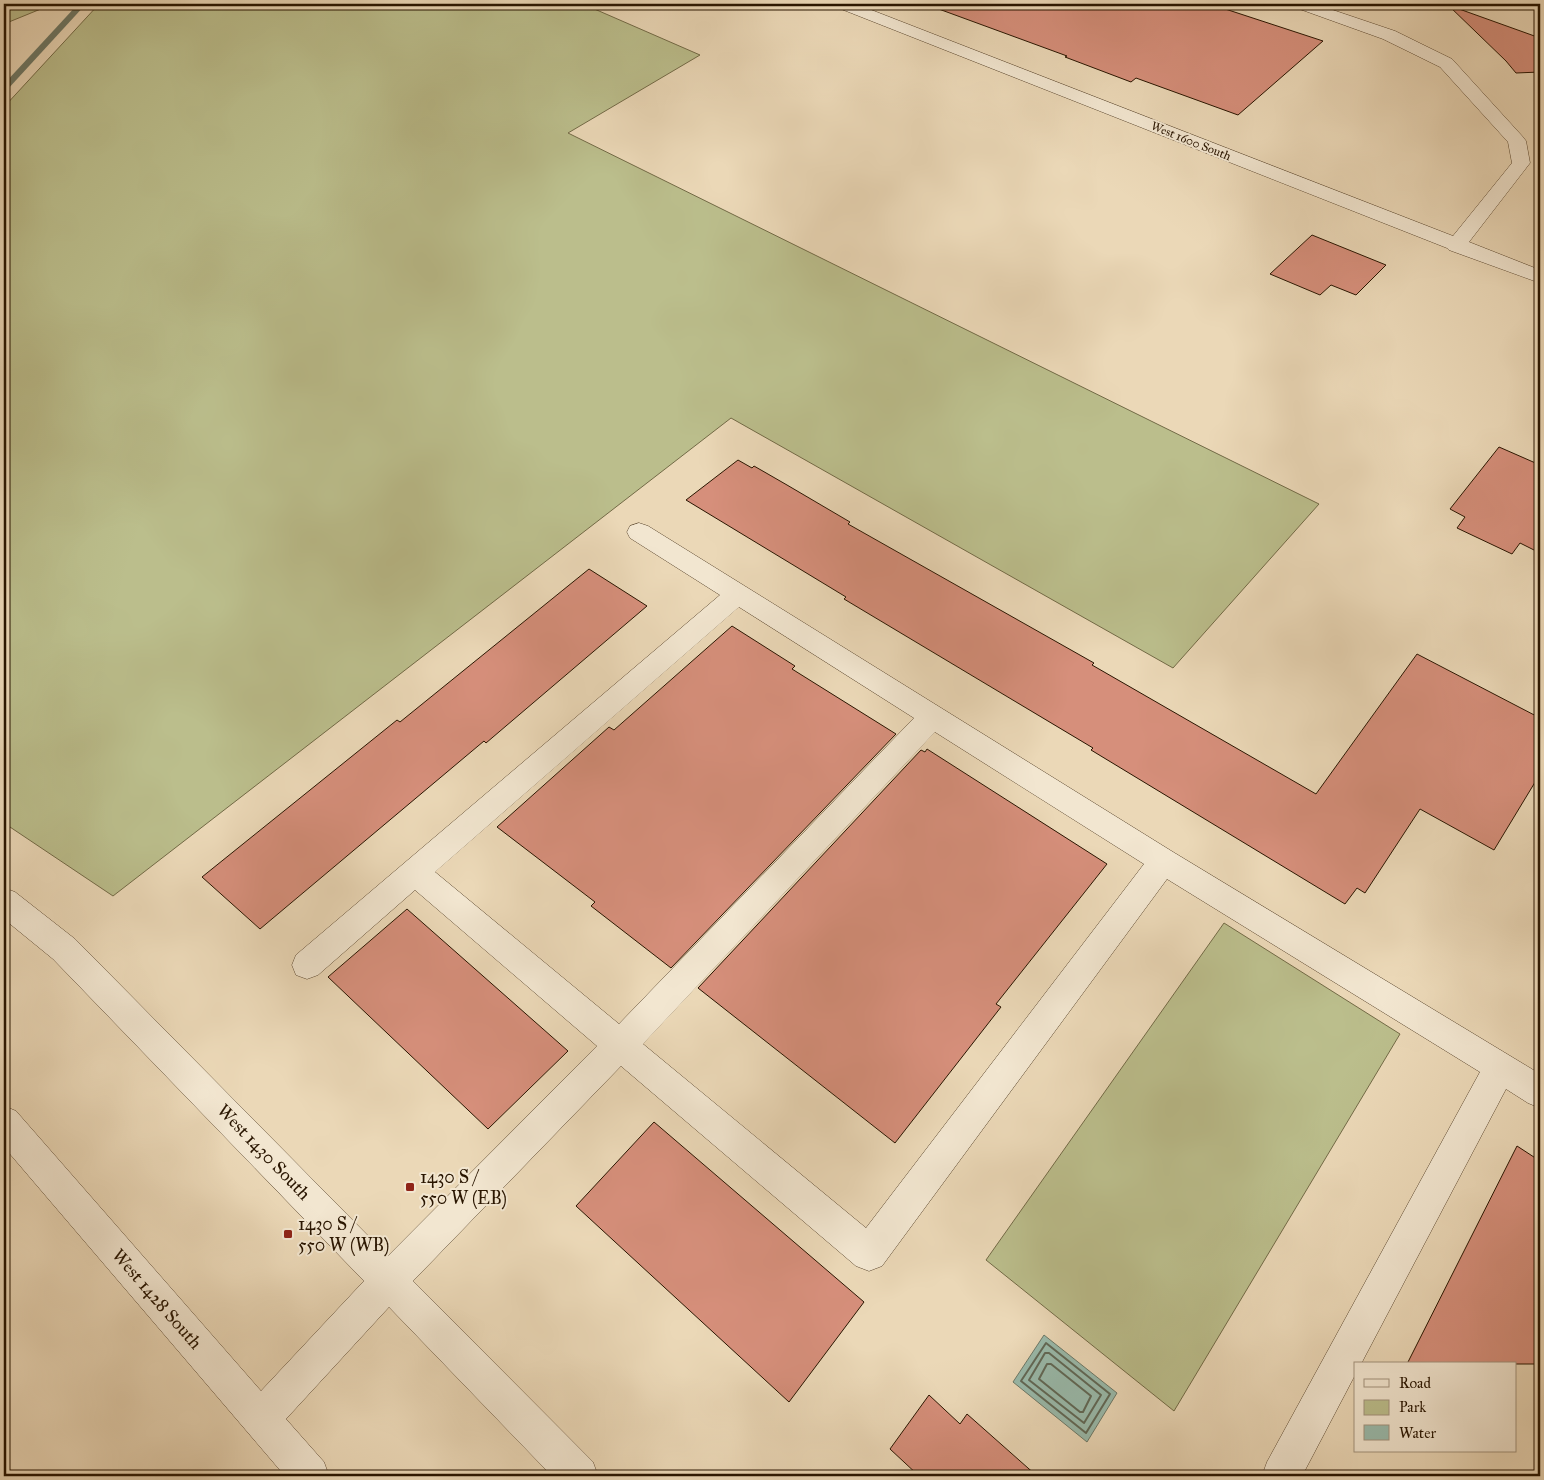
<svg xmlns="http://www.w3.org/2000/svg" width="1544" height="1480" font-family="'IM FELL Great Primer',serif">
<rect width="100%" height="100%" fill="#ebd8b7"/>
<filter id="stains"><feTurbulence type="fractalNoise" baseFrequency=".004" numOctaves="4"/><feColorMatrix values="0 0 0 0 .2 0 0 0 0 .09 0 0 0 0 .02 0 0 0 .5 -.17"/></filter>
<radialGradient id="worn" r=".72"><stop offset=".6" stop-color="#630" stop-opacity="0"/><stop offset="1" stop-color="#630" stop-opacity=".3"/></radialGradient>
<g fill="#bbbe8c" stroke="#726a46">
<path d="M 4,4 L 53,4 L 4,24 Z"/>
<path d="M 99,4 L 583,4 L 700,55 L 568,133 L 1319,504 L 1173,668 L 731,418 L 113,896 L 4,823 L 4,107 Z"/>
<path d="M 1224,923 L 1400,1034 L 1174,1411 L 986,1260 Z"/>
</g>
<path fill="#99baab" stroke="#6c7867" d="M 1044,1335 L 1117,1393 L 1087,1442 L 1013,1382 Z"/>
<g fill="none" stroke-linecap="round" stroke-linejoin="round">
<g stroke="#616856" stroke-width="2">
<path d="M 1046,1343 L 1110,1394 L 1086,1433 L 1021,1381 Z"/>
<path d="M 1045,1353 L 1049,1353 L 1101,1395 L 1084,1423 L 1029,1380 Z"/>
<path d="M 1047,1364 L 1051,1364 L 1091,1396 L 1083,1412 L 1080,1412 L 1039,1379 Z"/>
</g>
<path fill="#6c7867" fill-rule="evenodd" d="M 78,4 L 86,4 L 7,90 L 4,90 L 4,84 Z"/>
</g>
<g fill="#d68f7b" stroke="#291500">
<path d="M 937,4 L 1210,4 L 1323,41 L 1238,115 L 1136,78 L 1131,82 L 1065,57 L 1067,56 L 936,8 Z"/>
<path d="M 1448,5 L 1540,38 L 1540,72 L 1516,73 L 1506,61 Z"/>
<path d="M 1312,235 L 1386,265 L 1356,295 L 1331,285 L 1320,295 L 1270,274 Z"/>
<path d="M 1499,447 L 1540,465 L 1540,553 L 1520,543 L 1512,554 L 1457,528 L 1465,517 L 1450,509 Z"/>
<path d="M 738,460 L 752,468 L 754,466 L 787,485 L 850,522 L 848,524 L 1094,663 L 1092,665 L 1316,794 L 1417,654 L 1540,718 L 1540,774 L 1494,850 L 1420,809 L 1365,893 L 1357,888 L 1345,904 L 1091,750 L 1093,748 L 844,599 L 846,597 L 686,500 Z"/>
<path d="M 589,569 L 647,606 L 486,743 L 484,741 L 260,929 L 202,877 L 397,720 L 400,722 Z"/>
<path d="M 732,626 L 795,666 L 792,669 L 896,734 L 671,968 L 591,906 L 595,902 L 497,827 L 609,727 L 614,730 Z"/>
<path d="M 927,749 L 1107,864 L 996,1004 L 1001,1007 L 895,1143 L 698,988 L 921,750 L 925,752 Z"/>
<path d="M 407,909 L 568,1051 L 488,1129 L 328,977 Z"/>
<path d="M 654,1122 L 864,1302 L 789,1402 L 576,1206 Z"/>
<path d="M 1517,1146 L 1540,1161 L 1540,1364 L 1407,1364 Z"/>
<path d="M 929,1395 L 960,1424 L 967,1414 L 1037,1476 L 919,1476 L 890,1449 Z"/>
</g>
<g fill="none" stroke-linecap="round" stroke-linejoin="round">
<g stroke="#5a462e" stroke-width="1">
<g id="minor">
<path d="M 834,4 L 856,4 L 1453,236 L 1512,163 L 1508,142 L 1440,67 L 1383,39 L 1294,7 L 1292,4 L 1315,4 L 1395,31 L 1452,59 L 1523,137 L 1526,141 L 1530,163 L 1469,242 L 1540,270 L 1540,283 L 1449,250 L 1447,248 L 836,7 Z"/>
<path d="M 639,523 L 648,526 L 1173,852 L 1540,1074 L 1540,1108 L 1528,1103 L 1506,1089 L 1361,1364 L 1355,1364 L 1355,1375 L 1302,1476 L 1262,1476 L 1267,1462 L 1480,1072 L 1167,879 L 882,1266 L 869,1271 L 856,1266 L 621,1066 L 413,1281 L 593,1462 L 598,1476 L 552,1476 L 389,1307 L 286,1419 L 324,1462 L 329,1476 L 285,1476 L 4,1147 L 4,1106 L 16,1111 L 261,1391 L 364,1281 L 53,959 L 4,919 L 4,888 L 15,892 L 75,939 L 388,1256 L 597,1046 L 415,890 L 318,975 L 307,979 L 296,975 L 292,965 L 296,955 L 720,595 L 630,538 L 627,532 L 630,526 ZM 739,607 L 914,718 L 619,1024 L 435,872 ZM 935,732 L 1144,864 L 866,1228 L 643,1044 Z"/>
</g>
</g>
<use href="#minor" fill="#f2e6d0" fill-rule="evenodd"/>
</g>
<g fill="#8f2418" stroke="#f2e6d0" stroke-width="2">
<rect x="405" y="1182" width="10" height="10" rx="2.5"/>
<rect x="283" y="1229" width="10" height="10" rx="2.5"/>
</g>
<g text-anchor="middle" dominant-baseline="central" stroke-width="4" stroke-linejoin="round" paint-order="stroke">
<g font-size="12" fill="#291500" stroke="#f2e6d0">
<text transform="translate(1191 141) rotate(22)">West 1600 South</text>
</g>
<g font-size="18" fill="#291500" stroke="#f2e6d0">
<text transform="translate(264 1152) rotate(46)">West 1430 South</text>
<text transform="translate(157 1299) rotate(49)">West 1428 South</text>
</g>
<g font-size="18" fill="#291500" stroke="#f2e6d0" text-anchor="start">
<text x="420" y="1177">1430 S /<tspan x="420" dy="21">550 W (EB)</tspan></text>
<text x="298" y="1224">1430 S /<tspan x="298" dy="21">550 W (WB)</tspan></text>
</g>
</g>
<rect width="1544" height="1480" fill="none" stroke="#ebd8b7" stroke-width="20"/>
<rect x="5" y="5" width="1534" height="1470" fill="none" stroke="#291500" stroke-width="2.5"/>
<rect x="10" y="10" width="1524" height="1460" fill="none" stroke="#291500"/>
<rect x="1354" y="1362" width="162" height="90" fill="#f2e6d0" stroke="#a2927d"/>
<rect x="1364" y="1379" width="25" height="8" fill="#f2e6d0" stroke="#a2927d"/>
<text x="1399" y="1388" font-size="15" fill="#291500">Road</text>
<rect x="1364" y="1400" width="25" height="15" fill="#bbbe8c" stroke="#a2927d"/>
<text x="1399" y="1412" font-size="15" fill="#291500">Park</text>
<rect x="1364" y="1425" width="25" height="15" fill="#99baab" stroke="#a2927d"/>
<text x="1399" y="1438" font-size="15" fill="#291500">Water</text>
<rect width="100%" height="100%" filter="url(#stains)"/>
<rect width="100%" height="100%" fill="url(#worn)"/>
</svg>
